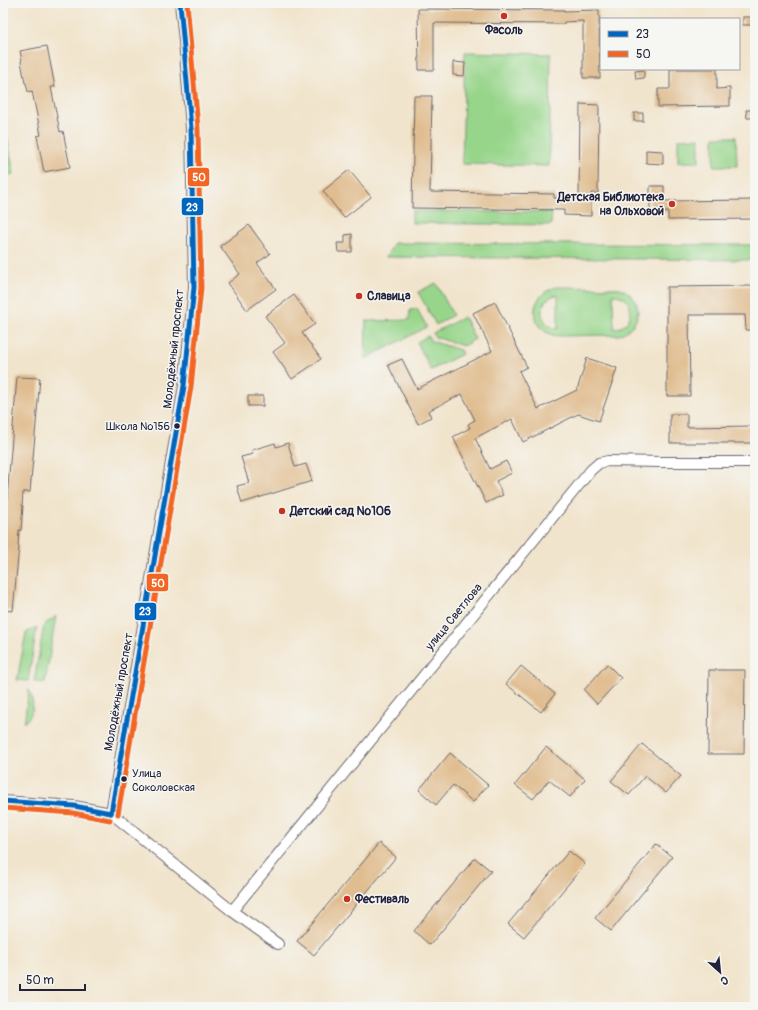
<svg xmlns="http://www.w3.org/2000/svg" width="758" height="1010" font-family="Pangolin,sans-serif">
<rect width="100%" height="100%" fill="#f6f6f2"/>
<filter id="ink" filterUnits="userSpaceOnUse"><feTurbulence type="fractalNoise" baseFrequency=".025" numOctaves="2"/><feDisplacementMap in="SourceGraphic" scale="8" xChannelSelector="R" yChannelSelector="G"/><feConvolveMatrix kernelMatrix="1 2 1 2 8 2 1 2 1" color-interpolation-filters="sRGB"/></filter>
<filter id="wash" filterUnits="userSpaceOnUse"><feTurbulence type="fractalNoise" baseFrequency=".012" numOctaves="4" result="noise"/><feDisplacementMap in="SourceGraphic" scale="16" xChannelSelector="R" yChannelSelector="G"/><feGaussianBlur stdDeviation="0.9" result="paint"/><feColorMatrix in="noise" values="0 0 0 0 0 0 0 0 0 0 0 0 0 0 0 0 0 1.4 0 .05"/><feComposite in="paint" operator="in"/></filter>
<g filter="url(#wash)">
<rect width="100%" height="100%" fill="#f1e4cc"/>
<g fill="#97d58a" stroke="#5c7c62" fill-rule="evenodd">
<path d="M 465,52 L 551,54 L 549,166 L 462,164 Z"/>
<path d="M 3,115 L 14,174 L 3,176 Z"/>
<path d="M 714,137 L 736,137 L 737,166 L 714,166 Z"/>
<path d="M 699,138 L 699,162 L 678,162 L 678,139 Z"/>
<path d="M 412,211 L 552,212 L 551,225 L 412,223 Z"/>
<path d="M 394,243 L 755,245 L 755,260 L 386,257 Z"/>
<path d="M 436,283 L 453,315 L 436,325 L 418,292 Z"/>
<path d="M 557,287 L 620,288 C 644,298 644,325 619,335 L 557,336 C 527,331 527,294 557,287 ZM 558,295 L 558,329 C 536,325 537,297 558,295 ZM 613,295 C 635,294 637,326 614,329 Z"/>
<path d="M 417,309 L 427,327 L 365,359 L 366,321 L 409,320 L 410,310 Z"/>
<path d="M 464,317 L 475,339 L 463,346 L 435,337 L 433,333 Z"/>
<path d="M 428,336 L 431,341 L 460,350 L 462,354 L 431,370 L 417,342 Z"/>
<path d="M 56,616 L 45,683 L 34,682 L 44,625 Z"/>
<path d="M 37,627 L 28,681 L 17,680 L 26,633 Z"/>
<path d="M 29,690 C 35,702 34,714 24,723 Z"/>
</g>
<g id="blocks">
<g fill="#e0bd90">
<path d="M 418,9 L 564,10 L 564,11 L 599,10 L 600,78 L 583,78 L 583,21 L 564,22 L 564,24 L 434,23 L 434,70 L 419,70 Z"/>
<rect x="743" y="17" width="9" height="8"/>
<path d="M 47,46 L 55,87 L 51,87 L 60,132 L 63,131 L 70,167 L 44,172 L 37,136 L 41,135 L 32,91 L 28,92 L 26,83 L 25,83 L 21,61 L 22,60 L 20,51 Z"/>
<path d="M 453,62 L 465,63 L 464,76 L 453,75 Z"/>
<path d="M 670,69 L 717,69 L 717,89 L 730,88 L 730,106 L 658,107 L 658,89 L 670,89 Z"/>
<path d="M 644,70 L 644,78 L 636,79 L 635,71 Z"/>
<path d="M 414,96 L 432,96 L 430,192 L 554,194 L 554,198 L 579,199 L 580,104 L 599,105 L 598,193 L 591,193 L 591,216 L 564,215 L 564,210 L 412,208 Z"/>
<path d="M 746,110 L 755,110 L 755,118 L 747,118 Z"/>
<rect x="634" y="113" width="9" height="8"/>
<path d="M 646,150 L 663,151 L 663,164 L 646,163 Z"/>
<path d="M 349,170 L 371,197 L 344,218 L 323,191 Z"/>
<path d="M 650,186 L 664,186 L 664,201 L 755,200 L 755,219 L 668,220 L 668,212 L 650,213 Z"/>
<path d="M 249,225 L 270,254 L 257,263 L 276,289 L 247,310 L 228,283 L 240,274 L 220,246 Z"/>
<path d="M 352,234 L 352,252 L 338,252 L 337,243 L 345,243 L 345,235 Z"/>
<path d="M 755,286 L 755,330 L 746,330 L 745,315 L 689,315 L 690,396 L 667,396 L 667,287 Z"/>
<path d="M 294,295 L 315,324 L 302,333 L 321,359 L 292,379 L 273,352 L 285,343 L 265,316 Z"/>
<path d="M 495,302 L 527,367 L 519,371 L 538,409 L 577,390 L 587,358 L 617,368 L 599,421 L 578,414 L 523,442 L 512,419 L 475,438 L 490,469 L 506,461 L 512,473 L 496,481 L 503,495 L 486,503 L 453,437 L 470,428 L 468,424 L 475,420 L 462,394 L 428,411 L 431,417 L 418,424 L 388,365 L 402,359 L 417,389 L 492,351 L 473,313 Z"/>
<path d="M 17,377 L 40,378 L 30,492 L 23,492 L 22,506 L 23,506 L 21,530 L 19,530 L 18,546 L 19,546 L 13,611 L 3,610 L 3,499 L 7,499 Z"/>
<rect x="248" y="396" width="15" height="10"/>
<path d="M 670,414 L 687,414 L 687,427 L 755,426 L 755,443 L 670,443 Z"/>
<path d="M 275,443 L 276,447 L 288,443 L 295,467 L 306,464 L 312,481 L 242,503 L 237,486 L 249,483 L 241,457 L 253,454 L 252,450 Z"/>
<path d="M 607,664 L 621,678 L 597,704 L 584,690 Z"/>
<path d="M 521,666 L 555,694 L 541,712 L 506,684 Z"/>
<path d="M 709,670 L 745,670 L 744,754 L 708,754 Z"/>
<path d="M 642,744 L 681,776 L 666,793 L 645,776 L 629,795 L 611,781 Z"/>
<path d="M 546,747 L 585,779 L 570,797 L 549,780 L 533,799 L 515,785 Z"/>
<path d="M 450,753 L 488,785 L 473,802 L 453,785 L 436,805 L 419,790 Z"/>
<path d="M 379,843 L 396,857 L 314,955 L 297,941 Z"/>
<path d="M 656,844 L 672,857 L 611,931 L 595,918 Z"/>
<path d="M 569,851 L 585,864 L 524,937 L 508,924 Z"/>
<path d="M 475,858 L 491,871 L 430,945 L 414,931 Z"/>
</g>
</g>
</g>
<g filter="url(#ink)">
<use href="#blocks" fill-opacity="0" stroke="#6a666e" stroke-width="1"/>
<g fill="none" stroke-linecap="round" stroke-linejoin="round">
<g stroke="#6a666e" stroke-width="12">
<g id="street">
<path d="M 3,801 L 74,806 L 111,813 L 232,911 L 278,944"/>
<path d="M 111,813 L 184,386 L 194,287 L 191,128 L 184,41 L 180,3"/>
<path d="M 232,911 L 591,470 L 599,463 L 608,461 L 661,462 L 755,462"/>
</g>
</g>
<use href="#street" stroke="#fff" stroke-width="10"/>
<g stroke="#f6f6f2" stroke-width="8">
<g id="bus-1">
<path d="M 3,801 L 74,806 L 111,813"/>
<path d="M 111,813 L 184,386 L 194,287 L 191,128 L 180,3"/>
</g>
</g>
<g stroke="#f6f6f2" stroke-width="8">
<g id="bus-2">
<path d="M 3,808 L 73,813 L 110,820"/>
<path d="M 118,814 L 191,387 L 201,288 L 198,128 L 187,3"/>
</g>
</g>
<use href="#bus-1" stroke="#0065bd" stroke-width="5"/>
<use href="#bus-2" stroke="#f26522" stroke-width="5"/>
</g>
</g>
<g fill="#c8321e" stroke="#f6f6f2" stroke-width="1.5">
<circle cx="504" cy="16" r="4"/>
<circle cx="672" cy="204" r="4"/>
<circle cx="359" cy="296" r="4"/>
<circle cx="282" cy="511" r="4"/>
<circle cx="347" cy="899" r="4"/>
</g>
<g fill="#22223b" stroke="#f6f6f2" stroke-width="1.5">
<circle cx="177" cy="426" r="3.5"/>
<circle cx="124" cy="779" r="3.5"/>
</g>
<g text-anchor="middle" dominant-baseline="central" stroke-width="3" stroke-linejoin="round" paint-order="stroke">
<g font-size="11" fill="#22223b" stroke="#f6f6f2" text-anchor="end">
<text x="170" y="426">Школа №156</text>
<text x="132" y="773" text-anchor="start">Улица<tspan x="132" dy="14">Соколовская</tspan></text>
</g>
<g font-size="12" font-weight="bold" fill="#22223b" stroke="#f6f6f2" text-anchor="start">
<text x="504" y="30" text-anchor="middle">Фасоль</text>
<text x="664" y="197" text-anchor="end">Детская Библиотека<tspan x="664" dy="14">на Ольховой</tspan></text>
<text x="367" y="296">Славица</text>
<text x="290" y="511">Детский сад №106</text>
<text x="355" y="899">Фестиваль</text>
</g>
<g font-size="12" fill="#22223b" stroke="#f6f6f2">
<text transform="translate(174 349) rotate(-84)">Молодёжный проспект</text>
<text transform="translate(454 617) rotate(-51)">улица Светлова</text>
<text transform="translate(119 692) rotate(-80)">Молодёжный проспект</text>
</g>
</g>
<g stroke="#f6f6f2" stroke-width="1.5">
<rect x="187" y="167" width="23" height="20" rx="4" fill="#f26522"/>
<rect x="181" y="197" width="23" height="19" rx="4" fill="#0065bd"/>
<rect x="146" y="573" width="23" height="19" rx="4" fill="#f26522"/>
<rect x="134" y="602" width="23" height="19" rx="4" fill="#0065bd"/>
</g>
<g font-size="11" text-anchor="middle" font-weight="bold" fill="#fff">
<text x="199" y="181">50</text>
<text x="192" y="211">23</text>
<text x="158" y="587">50</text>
<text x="145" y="615">23</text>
</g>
<rect width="758" height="1010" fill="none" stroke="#f6f6f2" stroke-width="16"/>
<rect x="600" y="18" width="140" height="52" fill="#f6f6f2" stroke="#a1a1a9"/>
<rect x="608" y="31" width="20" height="6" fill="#0065bd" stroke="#a1a1a9"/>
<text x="636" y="38" font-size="12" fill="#22223b">23</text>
<rect x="608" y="51" width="20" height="6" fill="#f26522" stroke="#a1a1a9"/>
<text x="636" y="58" font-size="12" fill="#22223b">50</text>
<g transform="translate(720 972) rotate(153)" stroke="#f6f6f2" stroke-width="3" paint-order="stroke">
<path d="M0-3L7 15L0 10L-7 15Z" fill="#22223b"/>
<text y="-6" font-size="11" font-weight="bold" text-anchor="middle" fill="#22223b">С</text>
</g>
<path d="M20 984v6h65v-6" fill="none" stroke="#22223b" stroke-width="2"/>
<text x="26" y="984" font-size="12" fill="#22223b" stroke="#f6f6f2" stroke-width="3" paint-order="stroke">50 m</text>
</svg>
